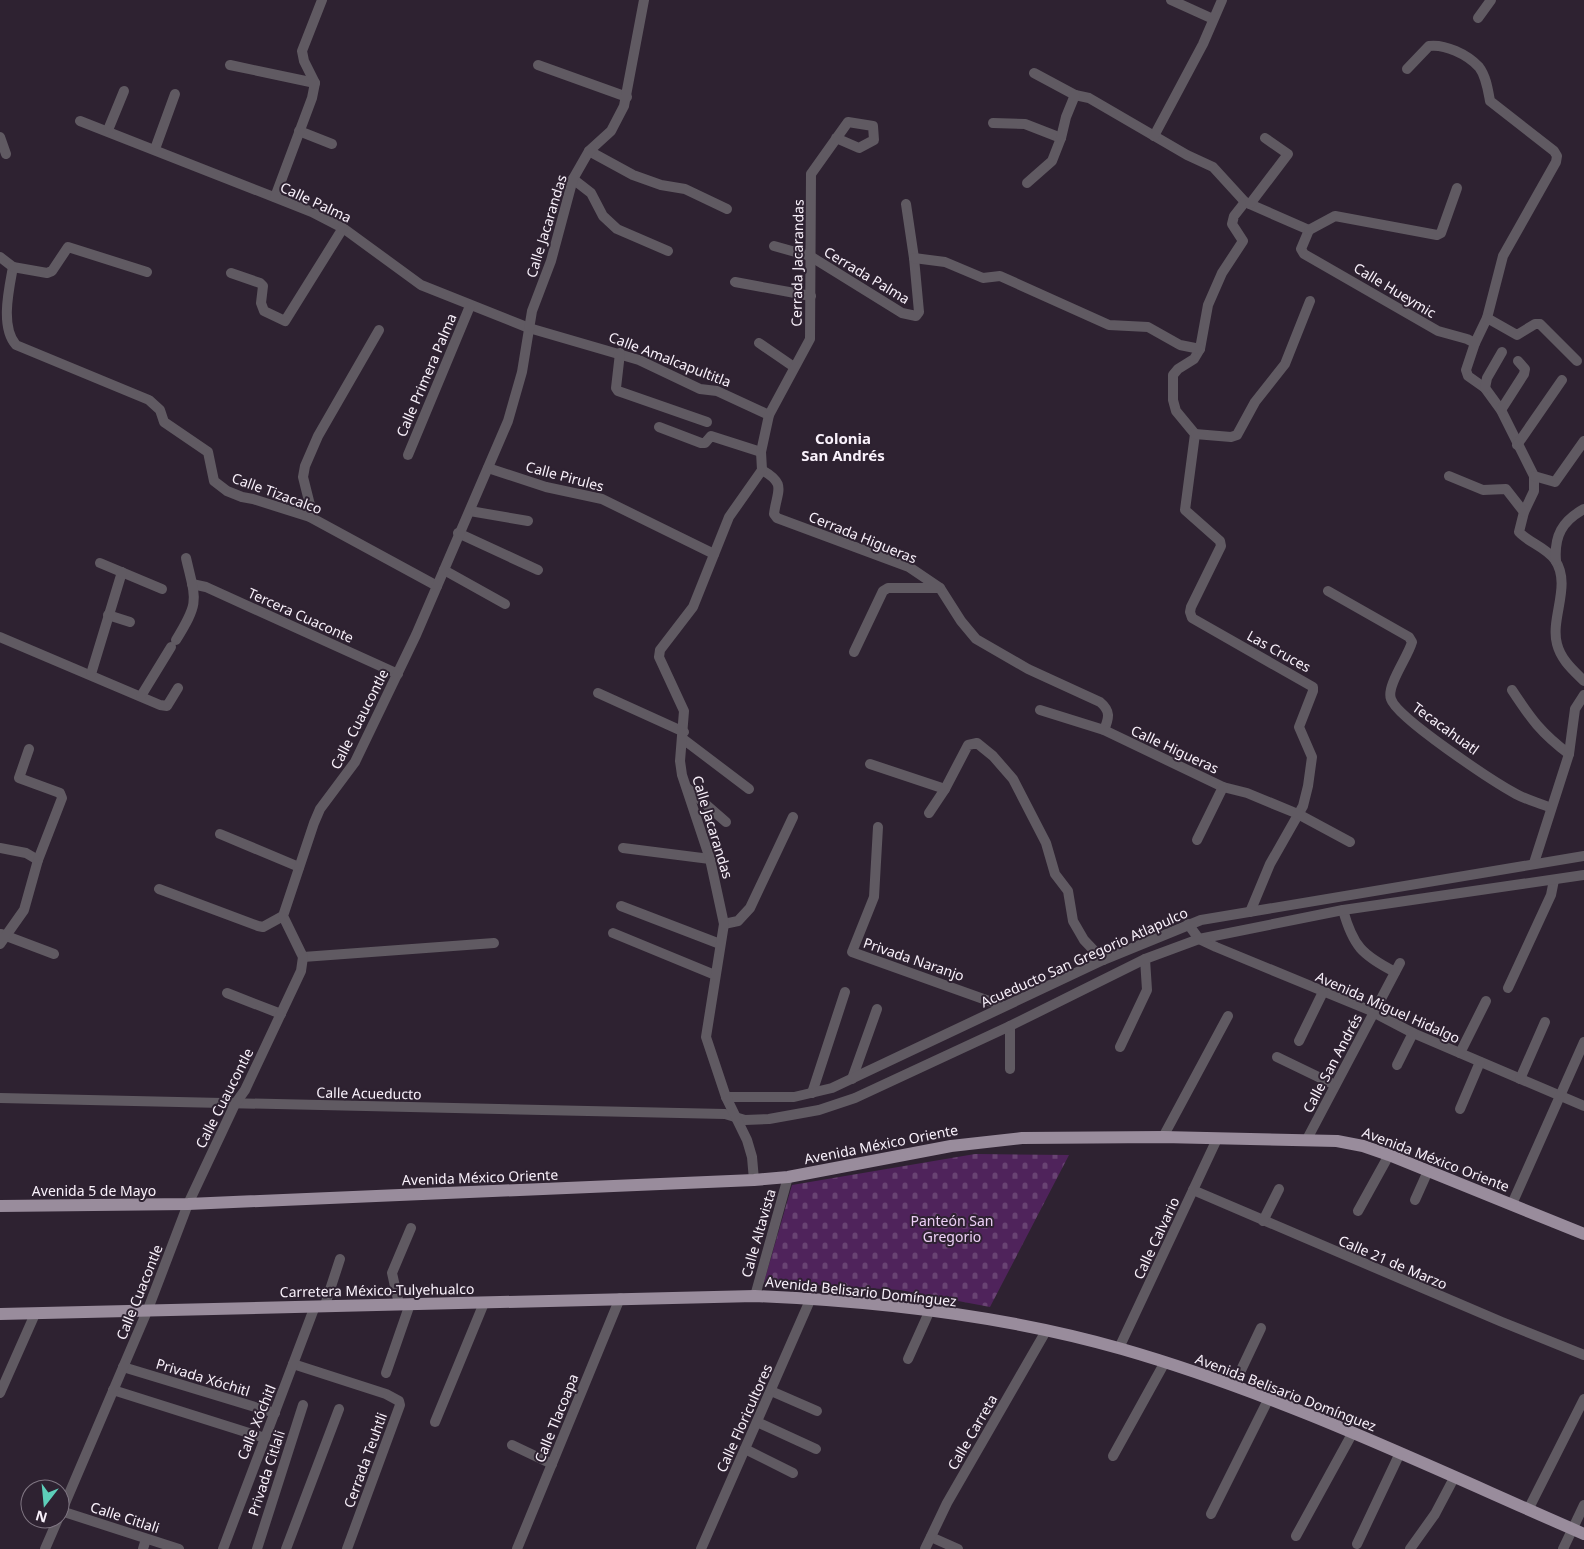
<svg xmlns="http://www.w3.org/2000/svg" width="1584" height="1549" font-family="'Noto Sans',sans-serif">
<defs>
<pattern id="cemetery-stones" width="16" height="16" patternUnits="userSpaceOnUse" patternTransform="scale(1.25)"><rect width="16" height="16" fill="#4f235b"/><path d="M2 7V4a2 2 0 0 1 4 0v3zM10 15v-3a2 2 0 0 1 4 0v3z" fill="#694373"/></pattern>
</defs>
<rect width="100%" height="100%" fill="#2e2231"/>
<path fill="url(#cemetery-stones)" d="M 975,1154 L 1069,1155 L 990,1307 L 900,1290 L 764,1282 L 792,1185 Z"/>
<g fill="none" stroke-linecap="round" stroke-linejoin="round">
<g stroke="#605a62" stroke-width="10">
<path d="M 1171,0 L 1213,19"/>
<path d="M 1478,18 L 1491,0"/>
<path d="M 230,65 L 315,83"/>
<path d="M 538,65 L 627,97"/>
<path d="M 1407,69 L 1429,46 C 1445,44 1467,54 1479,67 C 1486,76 1488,90 1490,101 L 1554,151 L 1557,156 L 1556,162 L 1503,256 L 1487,318 L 1475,343"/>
<path d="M 1034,73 L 1075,95 L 1089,98 L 1187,155 L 1213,167 L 1245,202 L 1309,230 L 1301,249 L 1304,254 L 1438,331 L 1467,339 L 1475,343 L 1466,370 L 1468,376 L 1485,388 L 1501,410 L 1534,476 L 1534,491 L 1524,512 L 1519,532 C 1529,543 1546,547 1555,560 C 1572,585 1550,618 1557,644 C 1561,660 1573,670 1584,681"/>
<path d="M 80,121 L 312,212 L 343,228 L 421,285 L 529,328 L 639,360 L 700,389 L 717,391 L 769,415"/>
<path d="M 993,123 L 1025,124 L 1061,138"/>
<path d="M 108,130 L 124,91"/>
<path d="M 299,131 L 332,144"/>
<path d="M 1154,136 L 1203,44 L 1222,0"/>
<path d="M 0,137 L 6,154"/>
<path d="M 155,149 L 175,94"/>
<path d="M 589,151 L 633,175 L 661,185 L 685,189 L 727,209"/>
<path d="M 573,179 L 591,193 L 603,216 L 617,229 L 668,251"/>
<path d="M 1027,183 L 1052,161 L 1061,138 L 1066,117 L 1075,95"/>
<path d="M 275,197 L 312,98 L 315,83 L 304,61 L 302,51 L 322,0"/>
<path d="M 1245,202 L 1234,216 L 1232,224 L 1243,241 L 1222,273 L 1208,305 L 1200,349 L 1194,359 L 1178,369 L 1173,375 L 1173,400 L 1176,411 L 1195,434 L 1185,510 L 1220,541 L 1221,546 L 1191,607 L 1190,612 L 1192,618 L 1313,687 L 1313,691 L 1299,727 L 1312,757 L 1308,786 L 1303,806 L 1270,864 L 1250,912"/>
<path d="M 1250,204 L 1288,154 L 1265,138"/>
<path d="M 1309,230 L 1335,216 L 1437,235 L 1441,233 L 1457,188"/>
<path d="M 774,246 L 810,256 L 902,313 L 916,316 L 919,312 L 914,258 L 906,204"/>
<path d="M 0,257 L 13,267 C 9,289 0,327 16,345 L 149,400 L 160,410 L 164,422 L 208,452 L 214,481 L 227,491 L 242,497 L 253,499 L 310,517 L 437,586"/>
<path d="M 914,258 L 945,262 L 983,278 L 1000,276 L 1109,325 L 1148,327 L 1180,345 L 1200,349"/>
<path d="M 13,267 L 47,273 L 52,271 L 68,247 L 147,272"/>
<path d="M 231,273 L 260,283 L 263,286 L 261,303 L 264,311 L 285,321 L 343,228"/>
<path d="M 735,282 L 811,296"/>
<path d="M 1487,318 L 1517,335 L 1535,324 L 1540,324 L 1577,361"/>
<path d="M 759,343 L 794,367"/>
<path d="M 620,353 L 616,388 L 618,391 L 707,422"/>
<path d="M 1485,388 L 1487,378 L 1502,352"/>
<path d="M 1501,410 L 1524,374 L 1525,369 L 1518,361"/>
<path d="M 659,427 L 701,443 L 705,443 L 711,436 L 761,452"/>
<path d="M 1195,434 L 1231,437 L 1237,435 L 1255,402 L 1285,364 L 1310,301"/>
<path d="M 1517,445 L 1562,380"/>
<path d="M 408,455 L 470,306"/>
<path d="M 488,468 L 546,487 L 602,499 L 714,554"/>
<path d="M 762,470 C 787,484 777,490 774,514 L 777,518 L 909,567 L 940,588 L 961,621 L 976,639 L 1028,669 L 1100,702 C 1111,711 1109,718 1104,730"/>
<path d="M 1449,476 L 1483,490 L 1506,489 L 1524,512"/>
<path d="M 1534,476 L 1555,482 L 1584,441"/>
<path d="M 470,511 L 528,521"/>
<path d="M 310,517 L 311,509 L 303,477 L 305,466 L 318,436 L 379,330"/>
<path d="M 458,533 L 538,570"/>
<path d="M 1556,561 C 1554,536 1562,521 1584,509"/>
<path d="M 100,563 L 162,589"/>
<path d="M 444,570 L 505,604"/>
<path d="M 192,584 L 206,587 L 398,674"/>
<path d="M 1328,591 L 1409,637 L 1412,642 C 1408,657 1386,686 1391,699 C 1397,718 1494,782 1516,794 C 1527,800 1540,803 1551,808"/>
<path d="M 108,615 L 130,622"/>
<path d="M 0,637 L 160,705 L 167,706 L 178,688"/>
<path d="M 176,640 C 200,601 196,601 186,558"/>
<path d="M 854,652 L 883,591 L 888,588 L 940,588"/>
<path d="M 91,674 L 122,572"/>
<path d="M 1512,690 C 1531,719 1541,733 1569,754"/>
<path d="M 598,693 L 684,732"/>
<path d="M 141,696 L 171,647"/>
<path d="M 1040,710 L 1104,730 L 1223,787 L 1247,793 L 1298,814 L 1350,842"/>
<path d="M 683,739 L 749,789"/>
<path d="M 870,764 L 945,789"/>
<path d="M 687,788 L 726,822"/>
<path d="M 929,813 L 945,789 L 968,745 L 977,743 L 993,756 L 1013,779 L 1046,843 L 1055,874 L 1068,891 L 1073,921 L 1084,940 L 1103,960"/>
<path d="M 878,827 L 874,897 L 852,952 L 1003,1006"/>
<path d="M 220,834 L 299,867"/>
<path d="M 1197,840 L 1223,787"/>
<path d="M 0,848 L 26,853 L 38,860"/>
<path d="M 623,848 L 710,859"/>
<path d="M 1534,863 L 1569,754 L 1575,709 L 1584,695"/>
<path d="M 159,889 L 258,926 L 263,927 L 283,916"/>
<path d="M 621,906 L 720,944"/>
<path d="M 1343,910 C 1353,946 1362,955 1395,972"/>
<path d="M 724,924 L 738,921 L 750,908 L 793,817"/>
<path d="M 1188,924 L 1199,939 L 1216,947 L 1369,1010 L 1413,1033 L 1584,1106"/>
<path d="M 613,933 L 715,975"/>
<path d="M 1,934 L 54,954"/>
<path d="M 0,944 L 24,910 L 38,860 L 62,798 L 60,793 L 19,778 L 29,749"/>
<path d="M 303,957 L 494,943"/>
<path d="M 1508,988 L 1551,895 L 1554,880"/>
<path d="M 227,993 L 281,1014"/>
<path d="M 1010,1026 L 1010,1069"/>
<path d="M 1299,1041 L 1323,992"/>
<path d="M 1120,1047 L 1147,990 L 1145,959"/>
<path d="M 1460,1053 L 1486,1001"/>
<path d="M 1277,1057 L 1335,1085"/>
<path d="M 1397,1065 L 1413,1033"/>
<path d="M 852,1079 L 877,1009"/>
<path d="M 1520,1079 L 1545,1022"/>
<path d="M 812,1093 L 845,992"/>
<path d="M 726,1097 L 794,1097 L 832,1088 L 1103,960 L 1201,920 L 1584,856"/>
<path d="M 0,1098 L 725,1114 L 745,1120 L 769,1119 L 819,1110 L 855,1098 L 1010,1026 L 1145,959 L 1199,939 L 1343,910 L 1584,875"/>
<path d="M 1460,1109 L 1480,1062"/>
<path d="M 1163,1137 L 1228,1016"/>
<path d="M 1306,1141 L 1400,963"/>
<path d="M 754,1180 L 752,1157 L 747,1140 L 726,1097 L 706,1037 L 724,924 L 710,859 L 682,775 L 680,761 L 684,711 L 659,657 L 660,650 L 693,607 L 729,517 L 762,470 L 761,452 L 769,415 L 810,339 L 811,174 L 848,122 L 873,126 L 874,140 L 859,148 L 836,138"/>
<path d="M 1193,1190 L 1502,1322 L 1584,1355"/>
<path d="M 1415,1200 L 1428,1171"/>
<path d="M 1512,1204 L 1584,1042"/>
<path d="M 1358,1211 L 1389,1155"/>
<path d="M 1263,1221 L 1279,1189"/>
<path d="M 755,1296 L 788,1177"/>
<path d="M 399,1304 L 392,1273 L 411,1228"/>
<path d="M 325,1305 L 340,1259"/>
<path d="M 1119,1348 L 1217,1139"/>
<path d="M 908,1359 L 930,1310"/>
<path d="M 293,1364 L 386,1394 L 399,1401 L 400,1405 L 347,1549"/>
<path d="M 123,1367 L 275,1413"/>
<path d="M 386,1373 L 410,1304"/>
<path d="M 1234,1385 L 1261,1328"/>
<path d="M 113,1390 L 265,1438"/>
<path d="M 771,1391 L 817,1411"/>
<path d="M 0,1393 L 35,1314"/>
<path d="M 435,1422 L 484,1303"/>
<path d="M 757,1422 L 816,1449"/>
<path d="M 512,1445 L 552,1464"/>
<path d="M 745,1449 L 793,1473"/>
<path d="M 1113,1456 L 1165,1362"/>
<path d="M 1528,1510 L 1584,1399"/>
<path d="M 61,1511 L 179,1549"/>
<path d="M 1211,1514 L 1269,1398"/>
<path d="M 60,1515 L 148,1309 L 188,1204 L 235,1104 L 245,1090 L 301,971 L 303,957 L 283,916 L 314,823 L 320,809 L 355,762 L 416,635 L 508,421 L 522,372 L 532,311 L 551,261 L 573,179 L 589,151 L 611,131 L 624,106 L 644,0"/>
<path d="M 1296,1536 L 1352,1434"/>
<path d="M 931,1537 L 958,1549"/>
<path d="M 1357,1544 L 1400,1453"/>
<path d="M 45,1549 L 58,1519"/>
<path d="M 143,1549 L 146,1539"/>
<path d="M 223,1549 L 315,1306"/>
<path d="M 257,1549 L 303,1405"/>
<path d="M 286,1549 L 339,1409"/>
<path d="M 517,1549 L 620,1298"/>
<path d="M 701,1549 L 811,1298"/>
<path d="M 925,1549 L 947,1503 L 1046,1331"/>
<path d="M 1410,1549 L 1435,1514 L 1454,1478"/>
<path d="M 1563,1549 L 1584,1505"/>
</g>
<g stroke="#998c9c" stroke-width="12">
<path d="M 0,1206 L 188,1204 L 754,1180 L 788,1177 L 951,1146 L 1022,1138 L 1163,1137 L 1337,1141 L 1363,1146 L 1389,1155 L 1584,1234"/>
<path d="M 0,1314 L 755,1296 C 878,1301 1003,1315 1122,1349 C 1282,1395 1432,1468 1584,1534"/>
</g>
</g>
<g text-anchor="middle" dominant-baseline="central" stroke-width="4" stroke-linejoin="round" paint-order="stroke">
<g font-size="14" fill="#f9f1fb" stroke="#2e2231">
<text transform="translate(316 202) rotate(25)">Calle Palma</text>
<text transform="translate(546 226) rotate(-73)">Calle Jacarandas</text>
<text transform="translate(797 263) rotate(-89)">Cerrada Jacarandas</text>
<text transform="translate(867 275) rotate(31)">Cerrada Palma</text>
<text transform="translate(1395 290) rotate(31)">Calle Hueymic</text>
<text transform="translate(670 359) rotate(21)">Calle Amalcapultitla</text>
<text transform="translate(426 375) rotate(-67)">Calle Primera Palma</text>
<text transform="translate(565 476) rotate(15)">Calle Pirules</text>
<text transform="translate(277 493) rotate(20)">Calle Tizacalco</text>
<text transform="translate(863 537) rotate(22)">Cerrada Higueras</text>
<text transform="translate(301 615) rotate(24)">Tercera Cuaconte</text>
<text transform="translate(1279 651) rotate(29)">Las Cruces</text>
<text transform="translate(359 719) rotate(-63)">Calle Cuaucontle</text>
<text transform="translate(1446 728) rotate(36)">Tecacahuatl</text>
<text transform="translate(1175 749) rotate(25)">Calle Higueras</text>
<text transform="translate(713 827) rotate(73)">Calle Jacarandas</text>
<text transform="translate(1084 957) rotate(-24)">Acueducto San Gregorio Atlapulco</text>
<text transform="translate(914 959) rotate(19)">Privada Naranjo</text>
<text transform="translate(1388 1007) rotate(24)">Avenida Miguel Hidalgo</text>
<text transform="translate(1332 1063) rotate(-62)">Calle San Andrés</text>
<text transform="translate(369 1093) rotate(1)">Calle Acueducto</text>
<text transform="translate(224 1098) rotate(-63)">Calle Cuaucontle</text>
<text transform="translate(881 1144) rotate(-11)">Avenida México Oriente</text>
<text transform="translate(1436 1159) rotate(21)">Avenida México Oriente</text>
<text transform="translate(480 1177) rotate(-2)">Avenida México Oriente</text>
<text x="94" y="1190">Avenida 5 de Mayo</text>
<text transform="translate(758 1233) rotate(-74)">Calle Altavista</text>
<text transform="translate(1156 1238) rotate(-65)">Calle Calvario</text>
<text transform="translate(1393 1262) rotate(23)">Calle 21 de Marzo</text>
<text transform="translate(377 1290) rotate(-1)">Carretera México-Tulyehualco</text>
<text transform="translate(861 1291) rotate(6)">Avenida Belisario Domínguez</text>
<text transform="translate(139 1292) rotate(-68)">Calle Cuacontle</text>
<text transform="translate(203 1377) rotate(17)">Privada Xóchitl</text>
<text transform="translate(1286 1392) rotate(21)">Avenida Belisario Domínguez</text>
<text transform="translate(556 1418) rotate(-68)">Calle Tlacoapa</text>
<text transform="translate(744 1418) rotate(-66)">Calle Floricultores</text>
<text transform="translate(256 1422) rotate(-68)">Calle Xóchitl</text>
<text transform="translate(972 1432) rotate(-60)">Calle Carreta</text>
<text transform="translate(365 1460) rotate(-70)">Cerrada Teuhtli</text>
<text transform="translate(266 1473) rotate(-72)">Privada Citlali</text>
<text transform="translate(125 1517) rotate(18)">Calle Citlali</text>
</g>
<g font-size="14" fill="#eccff5" stroke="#2e2231">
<text x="952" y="1220">Panteón San<tspan x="952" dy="16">Gregorio</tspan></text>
</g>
<g font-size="15" font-weight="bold" fill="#f9f1fb" stroke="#2e2231">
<text x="843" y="438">Colonia<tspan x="843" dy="17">San Andrés</tspan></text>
</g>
</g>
<g transform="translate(45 1504) rotate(196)"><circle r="24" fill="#2e2231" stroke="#7f7582"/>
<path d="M0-4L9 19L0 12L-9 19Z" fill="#5dceb9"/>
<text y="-8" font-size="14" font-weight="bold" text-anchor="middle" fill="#f9f1fb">N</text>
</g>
</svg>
